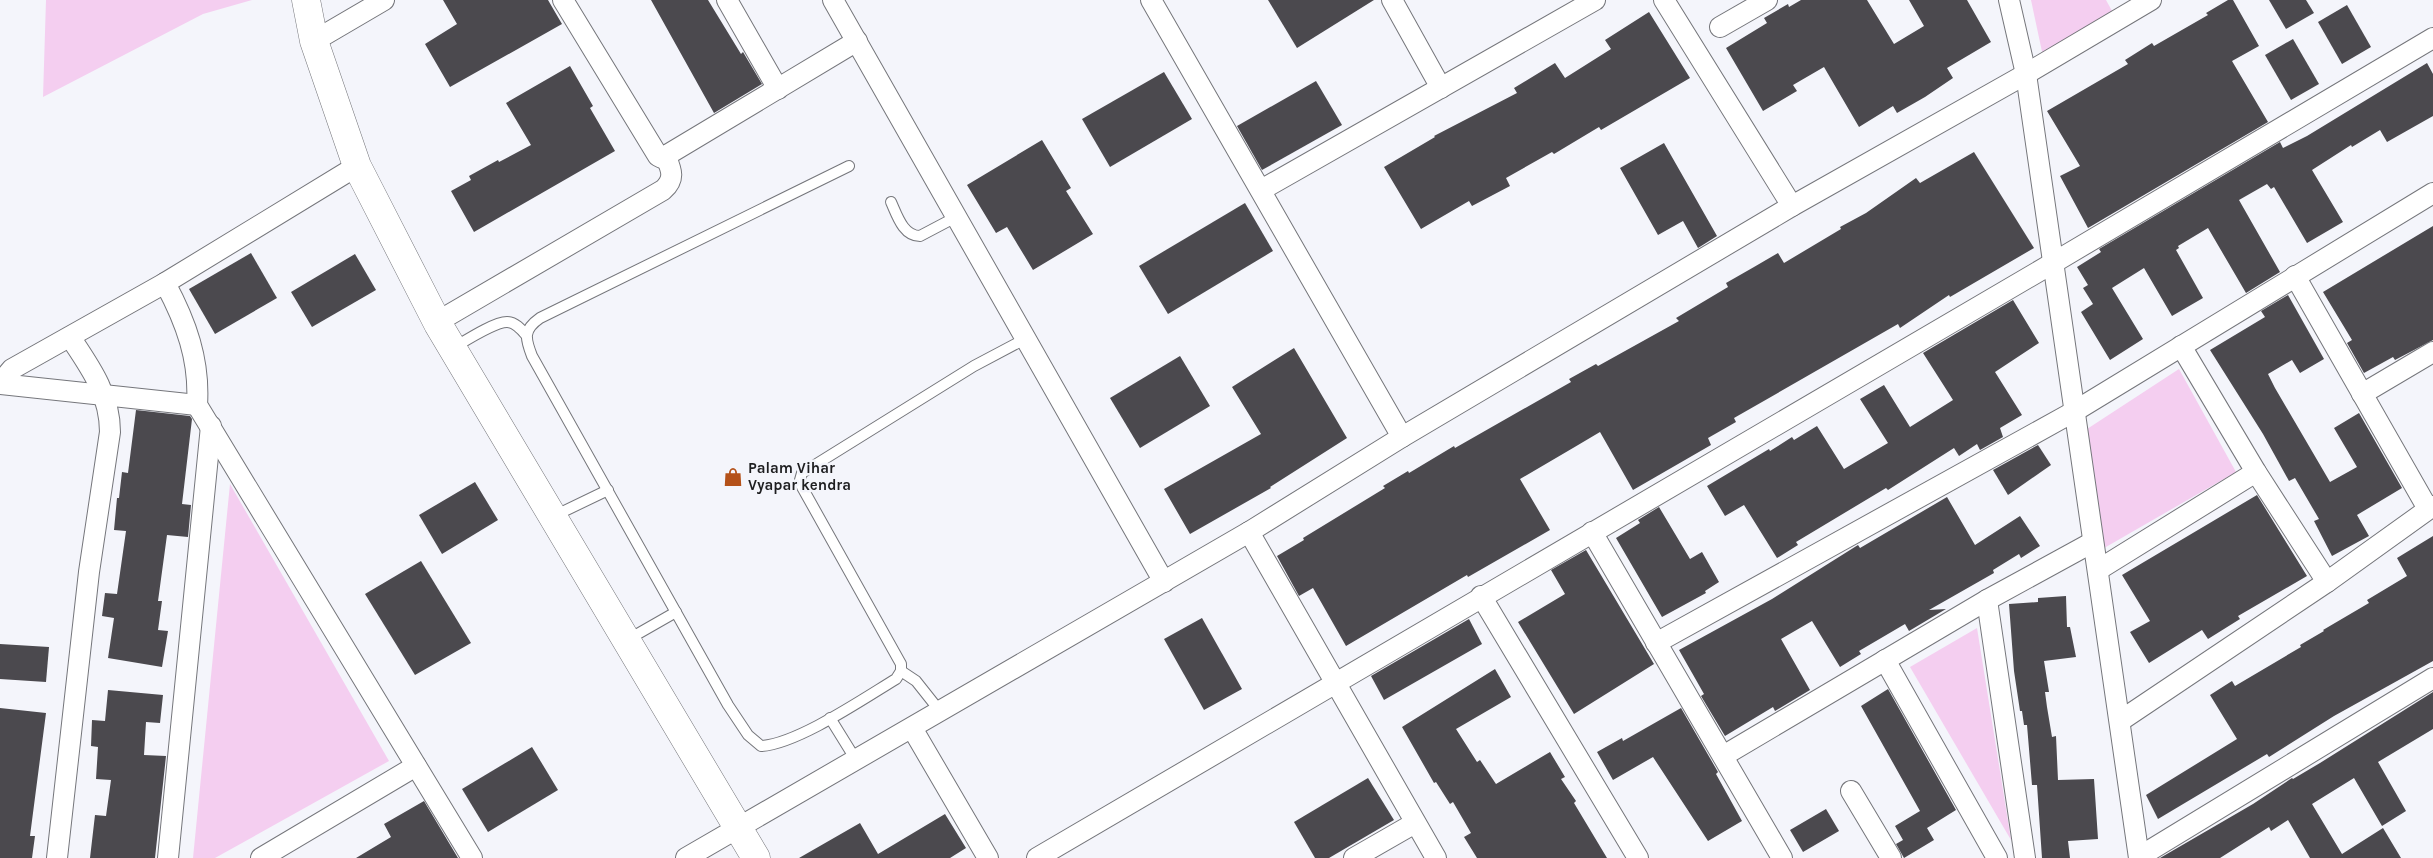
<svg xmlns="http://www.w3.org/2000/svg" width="2433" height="858" font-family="Karla,sans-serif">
<rect width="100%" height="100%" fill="#f4f5fb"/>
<g fill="#f4cef0">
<path d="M 46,0 L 252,0 L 203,14 L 43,97 Z"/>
<path d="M 2031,0 L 2106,0 L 2117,20 L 2044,61 Z"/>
<path d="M 2179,369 L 2236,472 L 2099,551 L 2084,431 Z"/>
<path d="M 230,484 L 389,761 L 215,858 L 193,858 Z"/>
<path d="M 1977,628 L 2011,840 L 1910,667 Z"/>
</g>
<g fill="#4b494e">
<path d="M 443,0 L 548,0 L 562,24 L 450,87 L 425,44 L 457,24 Z"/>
<path d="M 651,0 L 708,0 L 741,54 L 743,52 L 762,84 L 714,113 Z"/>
<path d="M 1268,0 L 1374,0 L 1297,48 Z"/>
<path d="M 1801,0 L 1867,0 L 1894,44 L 1924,26 L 1909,0 L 1967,0 L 1991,42 L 1947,68 L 1953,78 L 1925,97 L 1897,113 L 1893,106 L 1859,127 L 1824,67 L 1793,85 L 1797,91 L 1763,111 L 1726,48 L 1767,23 L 1764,18 L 1788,4 L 1789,7 Z"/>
<path d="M 2228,0 L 2233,0 L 2259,46 L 2232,61 L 2268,122 L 2088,228 L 2060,176 L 2080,166 L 2047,111 L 2128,64 L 2125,60 L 2152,43 L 2154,46 L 2208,15 L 2206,13 Z"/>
<path d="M 2269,0 L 2306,0 L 2314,13 L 2286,29 Z"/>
<path d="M 2347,5 L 2371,47 L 2342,64 L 2318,22 Z"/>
<path d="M 1649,12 L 1690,78 L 1601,130 L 1599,127 L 1554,154 L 1552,152 L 1506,178 L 1510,186 L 1472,206 L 1469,201 L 1421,229 L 1384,167 L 1435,137 L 1434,136 L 1517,93 L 1514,88 L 1555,63 L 1565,78 L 1611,49 L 1605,40 Z"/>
<path d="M 2293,39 L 2319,84 L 2291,100 L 2265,55 Z"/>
<path d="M 2427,63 L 2433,74 L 2433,116 L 2387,142 L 2380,130 L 2352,147 L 2351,145 L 2312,170 L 2343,222 L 2307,243 L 2274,187 L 2271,189 L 2267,184 L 2239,200 L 2280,272 L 2246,293 L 2208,228 L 2178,246 L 2179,248 L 2176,250 L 2203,298 L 2172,316 L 2144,268 L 2112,288 L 2143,339 L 2110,360 L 2081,312 L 2093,304 L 2083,288 L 2088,285 L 2077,267 L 2101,252 L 2099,249 L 2280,142 L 2283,148 L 2307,136 Z"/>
<path d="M 570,66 L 593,106 L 590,108 L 615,151 L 474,232 L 451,191 L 471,180 L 469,176 L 498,160 L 499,162 L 531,145 L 506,103 Z"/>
<path d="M 1164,72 L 1192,119 L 1110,167 L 1082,119 Z"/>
<path d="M 1316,81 L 1342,125 L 1262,170 L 1237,126 Z"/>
<path d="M 1042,140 L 1071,188 L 1066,191 L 1093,234 L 1033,270 L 1007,227 L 996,233 L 967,185 Z"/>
<path d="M 1664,143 L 1717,236 L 1698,248 L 1683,221 L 1658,235 L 1620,168 Z"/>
<path d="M 1974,152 L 2034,248 L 1950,297 L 1949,295 L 1900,328 L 1898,324 L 1734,418 L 1736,422 L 1708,438 L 1711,445 L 1633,490 L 1600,432 L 1573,448 L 1520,479 L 1550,530 L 1468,577 L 1467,575 L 1346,646 L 1313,588 L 1299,596 L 1277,556 L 1304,540 L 1303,538 L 1385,488 L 1383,486 L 1408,471 L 1409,473 L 1454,446 L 1455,448 L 1571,382 L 1569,379 L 1596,364 L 1598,366 L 1679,321 L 1676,318 L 1728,287 L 1726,283 L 1754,267 L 1778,253 L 1784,263 L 1841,229 L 1840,227 L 1866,213 L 1916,178 L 1920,183 Z"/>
<path d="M 1245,203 L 1273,251 L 1168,314 L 1139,266 Z"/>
<path d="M 2433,226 L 2433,340 L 2395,360 L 2393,357 L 2364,373 L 2347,343 L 2352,340 L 2323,292 Z"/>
<path d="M 251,253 L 277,298 L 215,334 L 189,289 Z"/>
<path d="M 355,254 L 376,290 L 312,327 L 291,292 Z"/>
<path d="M 2288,295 L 2324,359 L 2300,373 L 2292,360 L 2268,374 L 2275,388 L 2330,482 L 2357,467 L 2334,428 L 2359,413 L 2402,488 L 2357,515 L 2369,536 L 2332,556 L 2314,521 L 2319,519 L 2295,478 L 2289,481 L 2263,434 L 2210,350 L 2265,317 L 2261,311 Z"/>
<path d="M 2013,300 L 2039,343 L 1995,372 L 2022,415 L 2000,428 L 2003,437 L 1980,450 L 1977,444 L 1959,456 L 1954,448 L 1888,490 L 1886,488 L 1796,542 L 1798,545 L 1777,558 L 1744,505 L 1725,516 L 1707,486 L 1769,449 L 1770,451 L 1792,437 L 1794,440 L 1817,426 L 1844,469 L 1888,443 L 1860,399 L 1884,385 L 1910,427 L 1953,400 L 1923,353 Z"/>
<path d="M 1294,348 L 1347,438 L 1270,487 L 1271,488 L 1190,534 L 1164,489 L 1261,434 L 1232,387 Z"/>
<path d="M 1180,356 L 1210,406 L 1140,448 L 1110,398 Z"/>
<path d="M 136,410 L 190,416 L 192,419 L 182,504 L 191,505 L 188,537 L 167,535 L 158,601 L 162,601 L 158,630 L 168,631 L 162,667 L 108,658 L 114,618 L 102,616 L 105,593 L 117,594 L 126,531 L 114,530 L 117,498 L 119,498 L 122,472 L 128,473 Z"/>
<path d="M 2038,445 L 2051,465 L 2008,495 L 1993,470 Z"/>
<path d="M 475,482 L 498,520 L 442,554 L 419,515 Z"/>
<path d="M 2257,495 L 2307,576 L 2238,616 L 2240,619 L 2208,639 L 2202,630 L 2149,663 L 2130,632 L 2150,621 L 2122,575 Z"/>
<path d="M 1947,497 L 1975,545 L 2020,516 L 2040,546 L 2021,558 L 2019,554 L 1993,570 L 1994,573 L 1929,610 L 1946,609 L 1909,631 L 1905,624 L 1859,651 L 1861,654 L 1840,667 L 1812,621 L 1781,639 L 1810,690 L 1775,711 L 1773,707 L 1725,736 L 1701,696 L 1704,694 L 1679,650 L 1772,599 L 1858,545 L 1860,548 Z"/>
<path d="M 1659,507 L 1690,559 L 1702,552 L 1719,582 L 1705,591 L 1706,593 L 1662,617 L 1616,538 L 1640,523 L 1638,520 Z"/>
<path d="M 2433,536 L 2433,661 L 2334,716 L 2269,757 L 2267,754 L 2158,819 L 2146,795 L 2237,739 L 2210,695 L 2232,681 L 2235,686 L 2301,647 L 2300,645 L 2324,631 L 2323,630 L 2369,603 L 2367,600 L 2407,576 L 2397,558 Z"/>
<path d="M 1586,550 L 1654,664 L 1574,714 L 1518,622 L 1565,594 L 1551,570 Z"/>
<path d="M 421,561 L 471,643 L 415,675 L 365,594 Z"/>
<path d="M 2066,596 L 2067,627 L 2070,627 L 2076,657 L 2044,661 L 2049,692 L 2045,692 L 2047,707 L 2052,737 L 2056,736 L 2058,780 L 2094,779 L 2098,839 L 2068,841 L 2070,858 L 2042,858 L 2037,785 L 2032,785 L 2027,725 L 2024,725 L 2022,711 L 2020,711 L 2014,671 L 2009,604 L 2038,602 L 2038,598 Z"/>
<path d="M 1202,618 L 1242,689 L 1204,710 L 1164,639 Z"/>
<path d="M 1469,619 L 1482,644 L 1384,700 L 1371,676 Z"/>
<path d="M 0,644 L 49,647 L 46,682 L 0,679 Z"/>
<path d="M 1495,669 L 1511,697 L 1456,729 L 1477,762 L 1480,760 L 1496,784 L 1550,752 L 1565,777 L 1561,779 L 1576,801 L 1574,803 L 1607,858 L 1477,858 L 1464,837 L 1471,833 L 1453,802 L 1450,804 L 1436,782 L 1434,783 L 1402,727 Z"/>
<path d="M 1888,689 L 1956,810 L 1927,828 L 1934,840 L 1904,858 L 1896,844 L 1903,840 L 1895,826 L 1920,811 L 1861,706 Z"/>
<path d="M 108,690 L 163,695 L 160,723 L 146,722 L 144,755 L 166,756 L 155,858 L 90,858 L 95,815 L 106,816 L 111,780 L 96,779 L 98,747 L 91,746 L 92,720 L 105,721 Z"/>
<path d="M 2433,692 L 2433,729 L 2378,762 L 2406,811 L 2382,826 L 2354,778 L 2312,804 L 2342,854 L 2383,828 L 2401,858 L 2310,858 L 2288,820 L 2271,831 L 2269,827 L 2220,858 L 2160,858 L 2253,804 L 2292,778 L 2293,779 L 2320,763 Z"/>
<path d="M 0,708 L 46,713 L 30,836 L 35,836 L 32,858 L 0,858 Z"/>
<path d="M 1681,708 L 1718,772 L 1716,774 L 1742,821 L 1708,841 L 1653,757 L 1613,780 L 1597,752 L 1622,738 L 1623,741 Z"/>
<path d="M 532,747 L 558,790 L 488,832 L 462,789 Z"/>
<path d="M 1368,778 L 1394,820 L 1329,858 L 1315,858 L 1294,822 Z"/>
<path d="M 424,801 L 458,858 L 356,858 L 391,837 L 384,824 Z"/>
<path d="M 1826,809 L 1839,831 L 1803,852 L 1790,830 Z"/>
<path d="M 945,814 L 966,848 L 950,858 L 799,858 L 860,823 L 878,854 Z"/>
</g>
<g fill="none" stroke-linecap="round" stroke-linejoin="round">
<g stroke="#75767b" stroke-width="12">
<g id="lane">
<path d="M 849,166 L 540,318 C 523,330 525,338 532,356 L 728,705 L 748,735 L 761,746 C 797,744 863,699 896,679 L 901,671 L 901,664 L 802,487 L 800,480 L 802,473 L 974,366 L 1025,339"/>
<path d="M 891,202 C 897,215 903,236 920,236 L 956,217"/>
<path d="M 453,348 C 465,341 494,322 507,322 C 515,322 521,329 526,335"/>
<path d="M 554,516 L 608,490"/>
<path d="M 627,640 L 676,612"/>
<path d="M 901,671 L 916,681 L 939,710"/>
<path d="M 830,718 L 856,760"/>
</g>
</g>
<g stroke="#75767b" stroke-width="22">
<g id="street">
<path d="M 563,0 L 658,156 L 662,158 L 857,41"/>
<path d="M 727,0 L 778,89"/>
<path d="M 833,0 L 1164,582"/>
<path d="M 1151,0 L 1402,437"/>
<path d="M 1392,0 L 1441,88"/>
<path d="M 1664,0 L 1792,206"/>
<path d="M 2009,0 L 2026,74 L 2139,858"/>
<path d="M 1720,27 L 1767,0"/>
<path d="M 314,41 L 384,0"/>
<path d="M 1261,190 L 1595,0"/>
<path d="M 2295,276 L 2428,509"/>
<path d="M 165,283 C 186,322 200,360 197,405 L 472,858"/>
<path d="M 437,322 L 663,190 C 675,179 672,171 666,157"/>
<path d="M 2181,346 L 2256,472 L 2327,582"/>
<path d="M 0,383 L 12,369 L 165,283 L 357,166"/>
<path d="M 0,384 L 197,405"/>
<path d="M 2362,394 L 2433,352"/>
<path d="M 1249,532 L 1436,858"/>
<path d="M 1592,532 L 1782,858"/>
<path d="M 2098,570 L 2256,472"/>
<path d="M 1481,596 L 1638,858"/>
<path d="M 1987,600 L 2025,858"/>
<path d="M 1656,643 L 2075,411 L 2433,193"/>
<path d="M 1885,660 L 1997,858"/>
<path d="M 2120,721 L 2327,582 L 2433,506"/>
<path d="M 912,728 L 988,858"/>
<path d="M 1723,756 L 1987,600 L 2093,542"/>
<path d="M 1851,791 L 1891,858"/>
<path d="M 2139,857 L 2433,678"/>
<path d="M 57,858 L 89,572 L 110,432 C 110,394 90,367 70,337"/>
<path d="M 168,858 L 211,426"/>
<path d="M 261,858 L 416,766"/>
<path d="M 686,858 L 1249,532 L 1402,437 L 1792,206 L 2026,74 L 2151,0"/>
<path d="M 1037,858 L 2053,263 L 2433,38"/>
<path d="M 1354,858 L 1415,823"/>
</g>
</g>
<g stroke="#75767b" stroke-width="29">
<path id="secondary" d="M 306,0 L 314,41 L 357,166 L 438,324 L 756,858"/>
</g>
<use href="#lane" stroke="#fff" stroke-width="10"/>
<use href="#street" stroke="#fff" stroke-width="20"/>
<use href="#secondary" stroke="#fff" stroke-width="28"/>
</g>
<defs>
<g id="shop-bare" transform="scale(1.5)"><path d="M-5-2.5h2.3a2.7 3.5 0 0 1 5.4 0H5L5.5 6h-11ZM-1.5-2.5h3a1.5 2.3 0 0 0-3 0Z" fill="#b45119" stroke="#f4f5fb" stroke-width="2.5" paint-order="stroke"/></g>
</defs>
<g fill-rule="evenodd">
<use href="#shop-bare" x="733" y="477"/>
</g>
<g text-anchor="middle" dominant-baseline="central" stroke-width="5" stroke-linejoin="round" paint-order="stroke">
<g font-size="15" font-weight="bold" fill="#1e1e20" stroke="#f4f5fb" text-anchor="start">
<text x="748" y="468">Palam Vihar<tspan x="748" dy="17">Vyapar kendra</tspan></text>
</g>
</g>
</svg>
